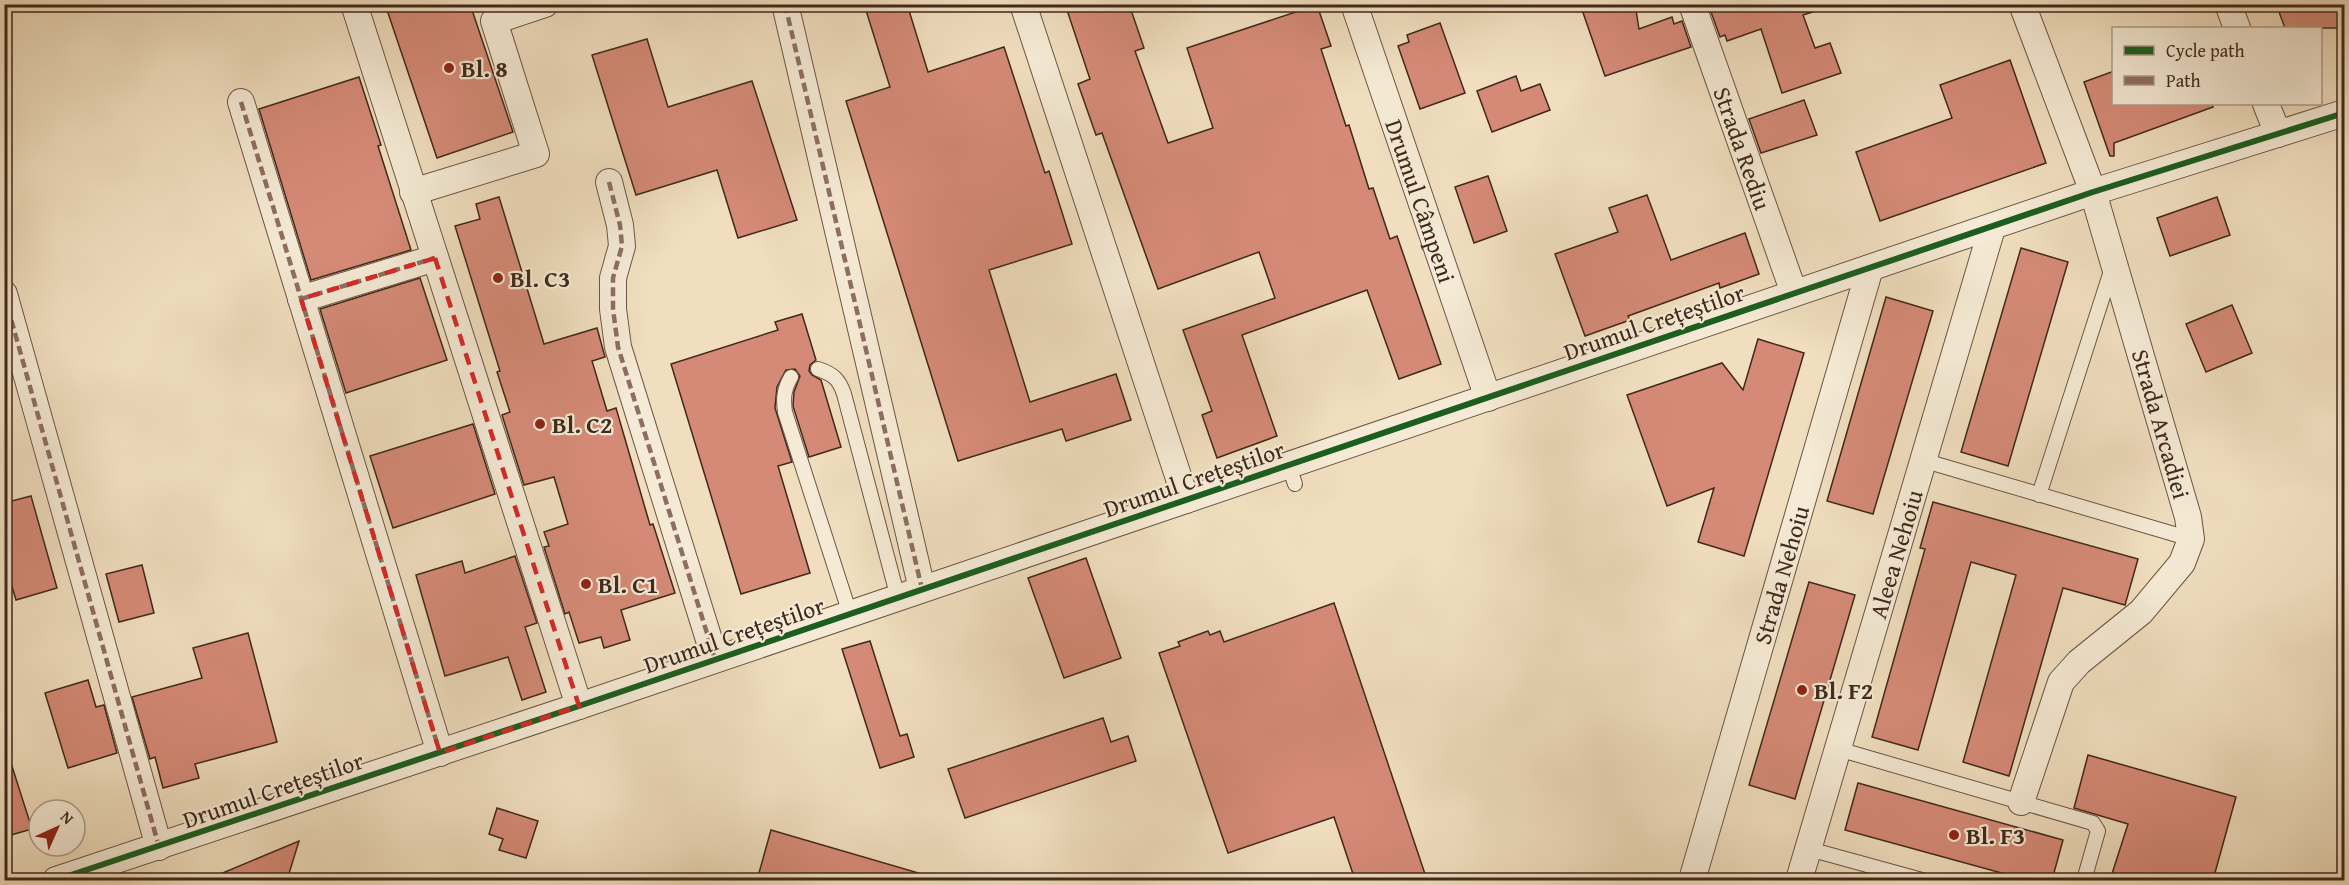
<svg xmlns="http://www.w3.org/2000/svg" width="2349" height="885" font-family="'Gentium Book Plus',serif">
<rect width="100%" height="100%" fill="#f0debe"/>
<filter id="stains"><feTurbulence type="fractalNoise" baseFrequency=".00333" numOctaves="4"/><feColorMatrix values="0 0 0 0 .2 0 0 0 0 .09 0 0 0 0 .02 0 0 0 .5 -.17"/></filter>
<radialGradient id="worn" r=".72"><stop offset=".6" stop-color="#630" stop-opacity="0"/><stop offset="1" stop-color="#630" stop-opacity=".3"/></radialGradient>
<g fill="#d58a77" stroke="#40291c" stroke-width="1.5">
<path d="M 385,4 L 470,4 L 513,132 L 437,158 Z"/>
<path d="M 864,4 L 907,4 L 928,72 L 1004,47 L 1045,173 L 1049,171 L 1072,244 L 989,270 L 1030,402 L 1116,374 L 1131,420 L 1066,441 L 1062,429 L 958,461 L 846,101 L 890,87 Z"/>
<path d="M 1065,4 L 1129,4 L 1144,48 L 1135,51 L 1168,143 L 1213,128 L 1187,48 L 1317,5 L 1331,46 L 1321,49 L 1346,126 L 1349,125 L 1369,189 L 1373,188 L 1390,239 L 1397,236 L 1441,364 L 1399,379 L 1367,290 L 1242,335 L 1277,436 L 1217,458 L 1202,415 L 1212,411 L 1183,330 L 1275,298 L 1259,252 L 1158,289 L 1102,133 L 1096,135 L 1078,84 L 1090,79 Z"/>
<path d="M 1580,4 L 1635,4 L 1639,29 L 1672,17 L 1674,24 L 1682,21 L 1691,47 L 1605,76 Z"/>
<path d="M 1733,4 L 1821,4 L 1822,9 L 1803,15 L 1815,48 L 1830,43 L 1841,73 L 1782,93 L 1761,29 L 1727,41 L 1725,35 L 1720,37 L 1711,12 Z"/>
<path d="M 2276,4 L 2344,4 L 2344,28 L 2285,28 Z"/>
<path d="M 1440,23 L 1465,93 L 1420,109 L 1398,46 L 1409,42 L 1407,35 Z"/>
<path d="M 647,39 L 668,107 L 752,81 L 797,220 L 738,238 L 717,170 L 636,195 L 592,55 Z"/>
<path d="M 2010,60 L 2046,163 L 1880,221 L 1856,152 L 1952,118 L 1940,85 Z"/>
<path d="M 2114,71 L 2114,104 L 2212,104 L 2213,107 L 2114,143 L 2114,156 L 2110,156 L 2084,82 Z"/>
<path d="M 1516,76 L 1521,91 L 1540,84 L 1550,110 L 1492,132 L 1477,91 Z"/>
<path d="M 359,77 L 381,145 L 378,146 L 411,250 L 311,280 L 259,109 Z"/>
<path d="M 1804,100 L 1817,135 L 1761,153 L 1749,119 Z"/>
<path d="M 1488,176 L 1507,231 L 1474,243 L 1455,187 Z"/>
<path d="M 1647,195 L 1671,260 L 1745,233 L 1759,274 L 1720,288 L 1719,283 L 1628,316 L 1630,320 L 1585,336 L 1555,254 L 1618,232 L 1609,208 Z"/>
<path d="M 499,197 L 544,344 L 597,328 L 605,357 L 592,361 L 607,411 L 616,408 L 650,525 L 653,524 L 675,593 L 621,610 L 630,640 L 604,648 L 601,637 L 579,643 L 569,612 L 565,614 L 544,547 L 549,546 L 544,532 L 568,524 L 554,477 L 524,485 L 502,415 L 510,412 L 497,372 L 500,371 L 455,226 L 480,219 L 476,204 Z"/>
<path d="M 2217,197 L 2230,235 L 2170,256 L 2157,218 Z"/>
<path d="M 2021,248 L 2068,262 L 2008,466 L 1961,452 Z"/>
<path d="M 420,278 L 447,360 L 346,393 L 320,309 Z"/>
<path d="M 1886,297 L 1933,311 L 1873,514 L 1827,501 Z"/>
<path d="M 2232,305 L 2252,353 L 2206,372 L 2186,324 Z"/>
<path d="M 802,314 L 816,360 L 810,365 L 809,371 L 812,375 L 821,380 L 841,447 L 809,457 L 793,406 L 794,392 L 800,376 L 795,369 L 786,370 L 777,387 L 775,408 L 792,462 L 778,466 L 810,573 L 741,594 L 671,364 L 778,330 L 775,322 Z"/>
<path d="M 1758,339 L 1804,353 L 1744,556 L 1698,542 L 1714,488 L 1667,506 L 1627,395 L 1722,363 L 1743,390 Z"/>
<path d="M 473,424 L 495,494 L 393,528 L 370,456 Z"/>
<path d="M 31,496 L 57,588 L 16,600 L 4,560 L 4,503 Z"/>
<path d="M 1933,502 L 2138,559 L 2125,605 L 2063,588 L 2009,776 L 1963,762 L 2016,575 L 1971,562 L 1918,750 L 1872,737 L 1925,549 L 1920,548 Z"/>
<path d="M 515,556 L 537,623 L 525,627 L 546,692 L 522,700 L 508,657 L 445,676 L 416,575 L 462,561 L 465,573 Z"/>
<path d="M 1086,558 L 1121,658 L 1064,678 L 1028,578 Z"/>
<path d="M 142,565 L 154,613 L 119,622 L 106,574 Z"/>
<path d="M 1809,582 L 1855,595 L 1795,799 L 1749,785 Z"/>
<path d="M 1334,603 L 1425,874 L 1406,880 L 1355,880 L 1334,817 L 1228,853 L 1159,653 L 1180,646 L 1178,642 L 1208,631 L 1210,635 L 1220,631 L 1224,642 Z"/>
<path d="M 248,633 L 277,742 L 195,764 L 199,778 L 163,788 L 155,757 L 150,759 L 132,697 L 202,678 L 193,648 Z"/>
<path d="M 870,641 L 900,736 L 907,734 L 914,757 L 880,768 L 842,649 Z"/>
<path d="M 88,680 L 96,707 L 104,705 L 117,753 L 68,768 L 45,693 Z"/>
<path d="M 1103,718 L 1111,742 L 1128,736 L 1136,761 L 965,818 L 948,769 Z"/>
<path d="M 2088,755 L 2236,797 L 2213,880 L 2110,880 L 2128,824 L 2074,808 Z"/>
<path d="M 10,760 L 32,829 L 4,837 L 4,761 Z"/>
<path d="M 1858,783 L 2063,840 L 2052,880 L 2027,880 L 1845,830 Z"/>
<path d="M 497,808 L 538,821 L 526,858 L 499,850 L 503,839 L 489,834 Z"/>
<path d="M 771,830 L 922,874 L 922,880 L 757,880 Z"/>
<path d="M 299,841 L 287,880 L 206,880 Z"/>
</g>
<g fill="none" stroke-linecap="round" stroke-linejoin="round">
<g stroke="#6c5644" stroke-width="16">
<g id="lane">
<path d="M 818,369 C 833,374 839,379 844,394 L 898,598"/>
<path d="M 791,377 C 784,389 783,398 785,412 L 850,614"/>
<path d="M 1922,460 L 2191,539"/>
<path d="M 1289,466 L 1295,484"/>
<path d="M 2039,495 L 2112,268"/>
<path d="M 1838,749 L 2093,823 L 2098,831 L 2084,880"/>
<path d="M 1809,849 L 1922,880"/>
</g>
</g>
<g stroke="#6c5644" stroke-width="28">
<g id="street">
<path d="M 354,4 L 579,706"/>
<path d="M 785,4 L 922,589"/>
<path d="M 1023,4 L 1186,500"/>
<path id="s1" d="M 1354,4 L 1488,398"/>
<path id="s2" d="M 1692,4 L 1794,293"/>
<path d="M 2228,4 L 2237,28"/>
<path d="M 241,102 L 440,753"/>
<path d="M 2266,104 L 2278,134"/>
<path d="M 609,182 L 620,225 L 622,246 L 613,278 L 613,309 L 618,347 L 715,659"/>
<path d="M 413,192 L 536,154 L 494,21 L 545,4"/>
<path d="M 4,294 L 159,847"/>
<path d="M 301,299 L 435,258"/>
<path d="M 2021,802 L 2061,682 L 2079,662 L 2141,612 L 2182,563 L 2191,539 L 2188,517 L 2093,192 L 2022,4"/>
<path d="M 56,880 L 579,706 L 2093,192 L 2344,113"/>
<path id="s3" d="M 1692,880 L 1870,268"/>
<path id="s4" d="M 1799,880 L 1992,228"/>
</g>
</g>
<use href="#lane" stroke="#f5ead5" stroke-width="14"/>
<use href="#street" stroke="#f5ead5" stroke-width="26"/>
<g stroke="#8d6e63" stroke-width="4.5" stroke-dasharray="9 4.5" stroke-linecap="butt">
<path d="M 785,4 L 922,589"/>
<path d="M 241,102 L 440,753"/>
<path d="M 609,182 L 620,225 L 622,246 L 613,278 L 613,309 L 618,347 L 715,659"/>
<path d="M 4,294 L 159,847"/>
<path d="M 301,299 L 435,258"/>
</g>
<g stroke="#f5ead5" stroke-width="10">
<path id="cycleway" d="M 56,880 L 579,706 L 2093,192 L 2344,113"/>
</g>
<use href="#cycleway" stroke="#1b5e20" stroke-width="6"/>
</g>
<path fill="none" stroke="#d62828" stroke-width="4.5" stroke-dasharray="12 8" stroke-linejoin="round" d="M 435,258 L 579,706 L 440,753 L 301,299 Z"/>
<g fill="#8f2418" stroke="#f5ead5" stroke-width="2">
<circle cx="449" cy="68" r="6"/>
<circle cx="498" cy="278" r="6"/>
<circle cx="540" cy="424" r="6"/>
<circle cx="586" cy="584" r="6"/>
<circle cx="1802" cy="690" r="6"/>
<circle cx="1954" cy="835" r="6"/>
</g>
<g text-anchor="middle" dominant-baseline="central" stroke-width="4.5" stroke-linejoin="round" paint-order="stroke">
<g font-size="24" font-weight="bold" fill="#40291c" stroke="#f5ead5" text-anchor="start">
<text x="461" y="68">Bl. 8</text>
<text x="510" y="278">Bl. C3</text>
<text x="552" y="424">Bl. C2</text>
<text x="598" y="584">Bl. C1</text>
<text x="1814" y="690">Bl. F2</text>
<text x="1966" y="835">Bl. F3</text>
</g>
<g font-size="24" fill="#40291c" stroke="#f5ead5">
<text stroke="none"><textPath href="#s2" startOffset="153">Strada Rediu</textPath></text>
<text stroke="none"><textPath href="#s1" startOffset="208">Drumul Câmpeni</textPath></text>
<text transform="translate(1654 322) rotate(-19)">Drumul Crețeștilor</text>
<text transform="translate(2161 424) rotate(74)">Strada Arcadiei</text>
<text transform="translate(1194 479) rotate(-19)">Drumul Crețeștilor</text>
<text stroke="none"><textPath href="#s4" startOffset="340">Aleea Nehoiu</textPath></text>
<text stroke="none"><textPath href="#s3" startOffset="318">Strada Nehoiu</textPath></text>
<text transform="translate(734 635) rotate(-19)">Drumul Crețeștilor</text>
<text transform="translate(273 790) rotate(-19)">Drumul Crețeștilor</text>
</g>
</g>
<rect width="2349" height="885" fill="none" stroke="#f0debe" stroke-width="24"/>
<rect x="6" y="6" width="2337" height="873" fill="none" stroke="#40291c" stroke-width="3"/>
<rect x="12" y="12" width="2325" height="861" fill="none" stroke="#40291c" stroke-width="1.5"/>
<rect x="2112" y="27" width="210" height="78" fill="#f5ead5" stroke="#ad9d8b" stroke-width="1.5"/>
<rect x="2124" y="46" width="30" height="9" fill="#1b5e20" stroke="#ad9d8b" stroke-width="1.5"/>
<text x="2166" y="57" font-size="18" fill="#40291c">Cycle path</text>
<rect x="2124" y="76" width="30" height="9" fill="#8d6e63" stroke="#ad9d8b" stroke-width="1.5"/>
<text x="2166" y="87" font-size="18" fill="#40291c">Path</text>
<g transform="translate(57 828) rotate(45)"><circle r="28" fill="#f5ead5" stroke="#ad9d8b" stroke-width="1.5"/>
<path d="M0-4.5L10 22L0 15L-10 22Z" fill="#8f2418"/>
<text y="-9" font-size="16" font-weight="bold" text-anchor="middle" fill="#40291c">N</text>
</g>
<rect width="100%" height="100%" filter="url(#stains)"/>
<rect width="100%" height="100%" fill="url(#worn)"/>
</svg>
